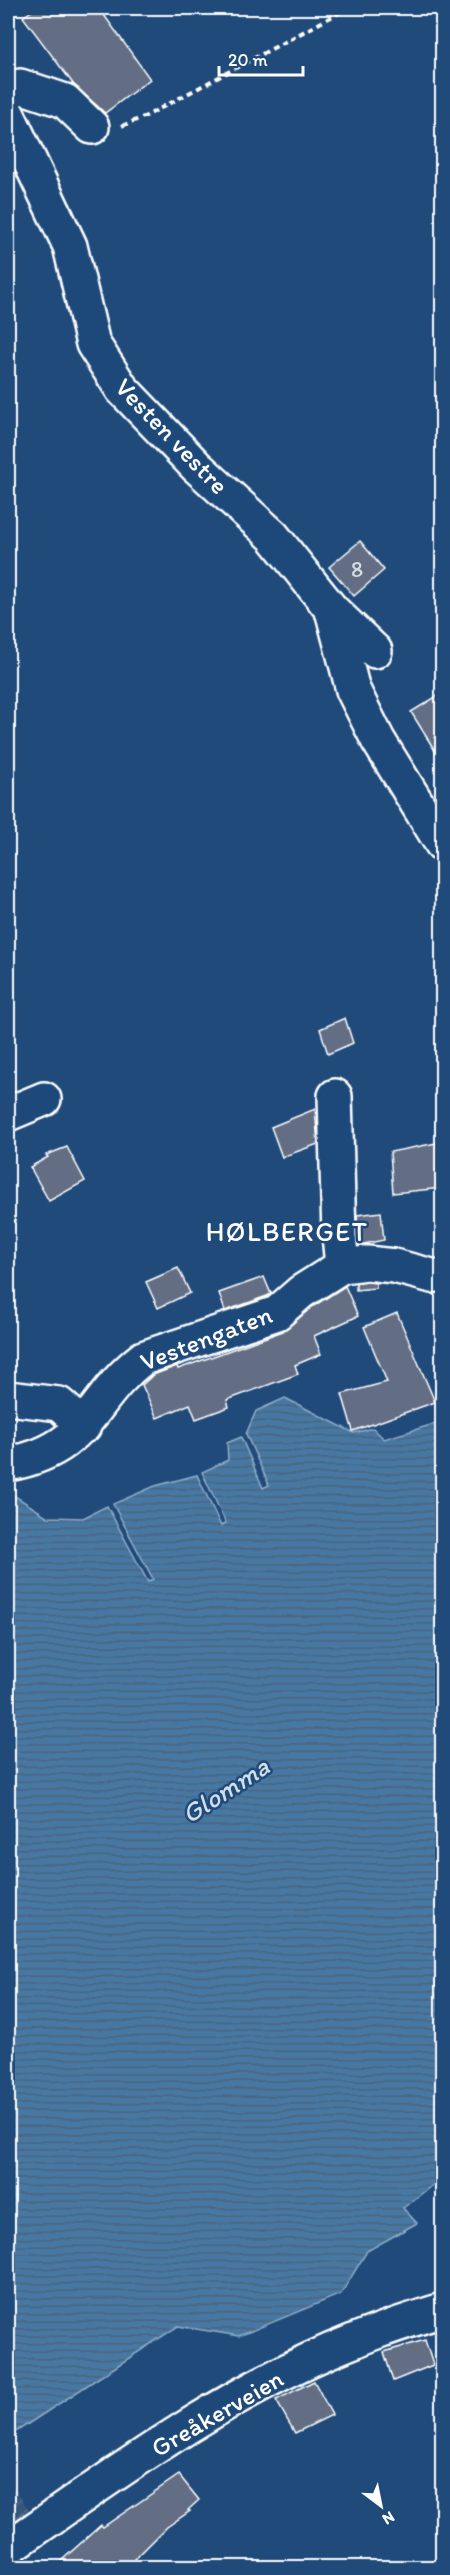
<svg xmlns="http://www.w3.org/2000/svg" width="450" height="2575" font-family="Itim,sans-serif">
<defs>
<pattern id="industrial-furrows" width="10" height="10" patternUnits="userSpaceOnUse" patternTransform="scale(1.5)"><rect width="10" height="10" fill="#34557d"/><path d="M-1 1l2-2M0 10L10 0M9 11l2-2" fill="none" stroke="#526e90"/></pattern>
<pattern id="water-rules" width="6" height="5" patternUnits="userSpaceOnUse" patternTransform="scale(1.5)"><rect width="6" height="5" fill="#4778a4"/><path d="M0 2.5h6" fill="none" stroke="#4a6278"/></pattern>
</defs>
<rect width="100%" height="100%" fill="#1f4a7a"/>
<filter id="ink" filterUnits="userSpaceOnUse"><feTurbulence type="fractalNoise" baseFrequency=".0167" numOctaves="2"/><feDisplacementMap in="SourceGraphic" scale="12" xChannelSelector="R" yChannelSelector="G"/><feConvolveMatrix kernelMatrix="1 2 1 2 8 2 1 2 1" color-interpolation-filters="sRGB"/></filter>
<g filter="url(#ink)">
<path fill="url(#industrial-furrows)" d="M 8,2479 L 40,2526 L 8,2548 Z"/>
<path fill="url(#water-rules)" stroke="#91aec8" stroke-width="1.5" d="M 285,1398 L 354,1433 L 373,1428 L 384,1439 L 441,1422 L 442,1424 L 442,2178 L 403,2208 L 417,2223 L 367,2251 L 341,2294 L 239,2336 L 178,2326 L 8,2437 L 8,1497 L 15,1496 L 48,1517 L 83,1518 L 107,1506 L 148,1582 L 153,1579 L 113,1504 L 155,1486 L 197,1475 L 221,1526 L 226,1523 L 202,1472 L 228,1460 L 227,1443 L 241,1437 L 263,1488 L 269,1485 L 246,1434 L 256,1411 Z"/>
<g fill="#646e84" stroke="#fff" stroke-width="1.5">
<path d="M 36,8 L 99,8 L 150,79 L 105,113 L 74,85 L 23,17 Z"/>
<path d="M 360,541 L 384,570 L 354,596 L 329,567 Z"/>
<path d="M 442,693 L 442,762 L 411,712 Z"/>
<path d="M 345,1018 L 353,1043 L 328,1054 L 320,1029 Z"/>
<path d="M 315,1109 L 318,1144 L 282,1157 L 271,1127 Z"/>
<path d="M 442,1142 L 442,1188 L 393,1193 L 390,1152 Z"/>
<path d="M 67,1147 L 85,1181 L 49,1201 L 30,1167 L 48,1157 L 46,1155 Z"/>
<path d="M 381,1212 L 384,1240 L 359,1245 L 357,1215 Z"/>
<path d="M 178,1268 L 190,1293 L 158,1308 L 146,1282 Z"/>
<path d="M 264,1277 L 271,1294 L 267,1296 L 225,1311 L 219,1293 Z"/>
<path d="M 367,1282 L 376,1283 L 376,1288 L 356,1290 L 356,1283 Z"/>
<path d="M 345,1286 L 358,1316 L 314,1336 L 321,1354 L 295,1365 L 298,1374 L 227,1400 L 229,1407 L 196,1419 L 190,1404 L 157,1418 L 142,1385 L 153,1375 L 177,1366 L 178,1369 L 283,1331 L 312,1307 Z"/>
<path d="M 397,1313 L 435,1402 L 353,1431 L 342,1394 L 387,1382 L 364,1327 Z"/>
<path d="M 425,2340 L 433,2365 L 393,2381 L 384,2352 Z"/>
<path d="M 314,2381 L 332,2415 L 295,2433 L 276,2400 Z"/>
<path d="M 179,2475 L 199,2500 L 188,2510 L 190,2511 L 167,2527 L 126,2568 L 53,2568 L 101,2525 L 103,2527 Z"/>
</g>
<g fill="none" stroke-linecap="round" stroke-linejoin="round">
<g stroke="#fff" stroke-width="38">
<g id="minor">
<path d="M 8,93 L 20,86 L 65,101 L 92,127"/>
<path d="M 8,115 L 70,246 L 93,344 L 122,389 L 196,466 L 273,536 L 332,610 L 375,651"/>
<path d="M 332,610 L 353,690 L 378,740 L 442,844"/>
<path d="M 335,1096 L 339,1235 L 342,1266"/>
<path d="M 8,1114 L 44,1099"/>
<path d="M 8,1398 L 59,1404 L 84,1426"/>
<path d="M 8,1464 C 91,1449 87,1401 143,1358 L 277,1313 L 301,1292 L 342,1266 L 367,1263 L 394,1266 L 432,1276"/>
</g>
</g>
<g stroke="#fff" stroke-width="38">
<path id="major" d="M 8,2548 C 118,2472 230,2389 356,2340 C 384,2328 414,2319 442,2310"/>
</g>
<path stroke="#fff" stroke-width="4" stroke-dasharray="6 4.5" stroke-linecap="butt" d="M 122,126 L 146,116 L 348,8"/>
<use href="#minor" stroke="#1f4a7a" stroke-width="33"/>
<use href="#major" stroke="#1f4a7a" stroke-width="33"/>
</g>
</g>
<g text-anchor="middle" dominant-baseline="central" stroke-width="5" stroke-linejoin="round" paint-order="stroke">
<g font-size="22" fill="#d8dbe0">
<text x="357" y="569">8</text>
</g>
<g font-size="26" fill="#fff" stroke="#1f4a7a">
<text transform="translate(172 436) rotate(46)">Vesten vestre</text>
<text transform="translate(206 1338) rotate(-21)">Vestengaten</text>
<text transform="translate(217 2413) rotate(-30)">Greåkerveien</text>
</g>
<g font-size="27" letter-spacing="1.5" fill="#fff" stroke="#1f4a7a">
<text x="287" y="1231">HØLBERGET</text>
</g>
<g font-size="27" font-style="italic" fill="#d1dde8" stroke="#1f4a7a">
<text transform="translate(225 1790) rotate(-33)">Glomma</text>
</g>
</g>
<rect width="450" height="2575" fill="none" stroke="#1f4a7a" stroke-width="30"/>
<rect x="15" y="15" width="420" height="2545" fill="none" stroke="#fff" stroke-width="2" filter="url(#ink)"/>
<g transform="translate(381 2506) rotate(148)" stroke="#1f4a7a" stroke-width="4.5" paint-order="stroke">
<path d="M0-4.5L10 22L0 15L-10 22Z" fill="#ffffff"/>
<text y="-9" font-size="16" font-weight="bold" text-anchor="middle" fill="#ffffff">N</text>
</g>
<path d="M219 66v9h84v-9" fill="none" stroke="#ffffff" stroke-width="3"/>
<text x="228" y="66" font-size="18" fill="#ffffff" stroke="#1f4a7a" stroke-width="4.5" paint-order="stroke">20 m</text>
</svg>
